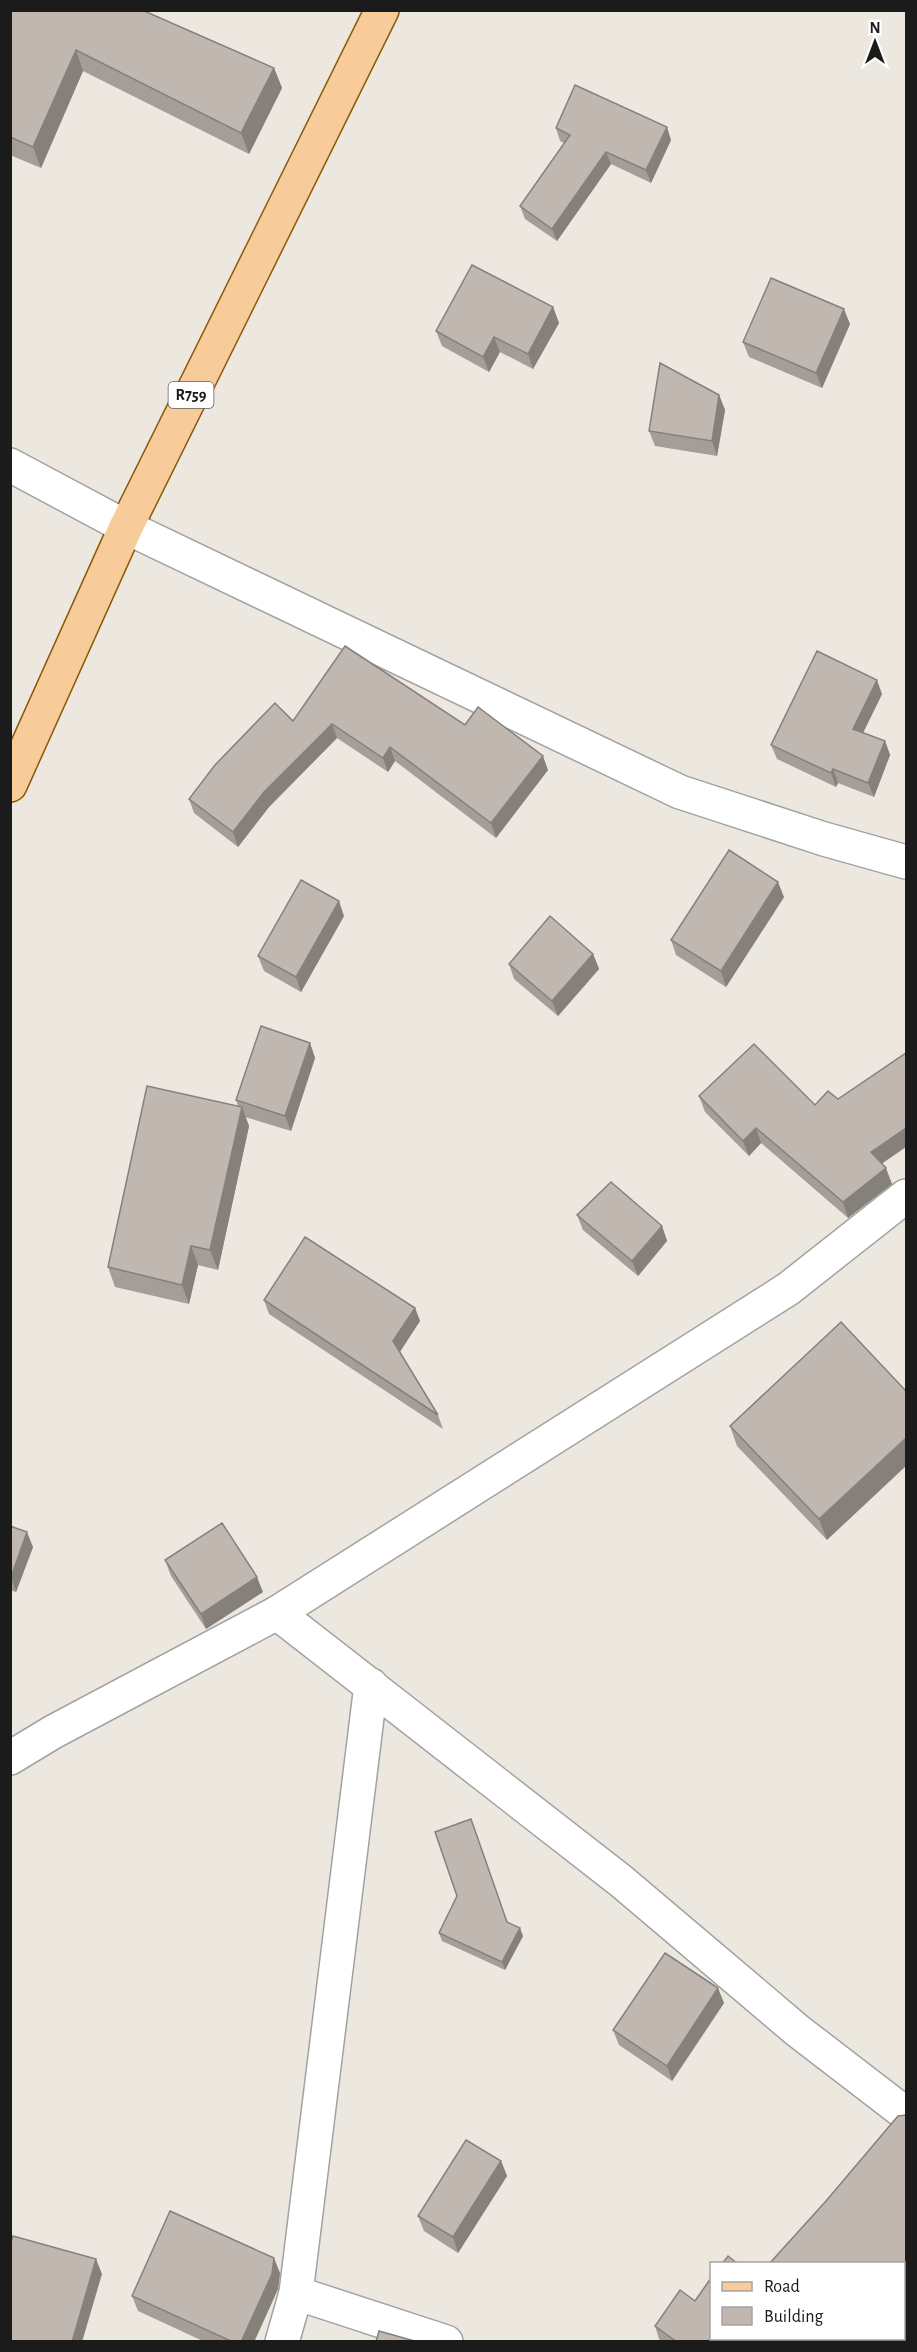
<svg xmlns="http://www.w3.org/2000/svg" width="917" height="2352" font-family="'Alegreya Sans',sans-serif">
<rect width="100%" height="100%" fill="#ece8e0"/>
<g fill="none" stroke-linecap="round" stroke-linejoin="round">
<g stroke="#a2a2a2" stroke-width="36">
<g id="minor">
<path d="M 10,465 L 126,527 L 680,792 L 824,839 L 906,862"/>
<path d="M 277,1613 L 621,1881 L 798,2031 L 906,2114"/>
<path d="M 10,1758 L 53,1732 L 277,1613 L 788,1289 L 906,1196"/>
<path d="M 296,2293 L 446,2342"/>
<path d="M 282,2342 L 296,2293 L 371,1685"/>
</g>
</g>
<g stroke="#8b5906" stroke-width="36">
<path id="major" d="M 10,785 L 126,527 L 382,10"/>
</g>
<use href="#minor" stroke="#fff" stroke-width="33"/>
<use href="#major" stroke="#f7cb9a" stroke-width="33"/>
</g>
<g fill="#a59d97">
<path d="M 10,10 L 274,68 L 282,88 L 249,154 L 83,71 L 41,168 L 10,155 Z"/>
<path d="M 556,128 L 671,140 L 651,183 L 611,164 L 557,241 L 525,219 L 520,206 L 564,143 L 560,141 Z"/>
<path d="M 553,307 L 559,323 L 533,369 L 500,352 L 489,372 L 442,346 L 436,331 Z"/>
<path d="M 850,324 L 822,388 L 749,357 L 743,342 Z"/>
<path d="M 719,395 L 725,410 L 717,456 L 655,446 L 649,431 Z"/>
<path d="M 882,694 L 863,733 L 885,741 L 890,755 L 874,797 L 838,783 L 836,787 L 777,759 L 771,745 Z"/>
<path d="M 293,721 L 465,725 L 548,770 L 496,838 L 395,761 L 388,772 L 337,738 L 269,807 L 238,847 L 194,813 L 189,799 Z"/>
<path d="M 784,897 L 726,987 L 676,955 L 671,940 Z"/>
<path d="M 344,916 L 301,992 L 264,971 L 258,956 Z"/>
<path d="M 593,954 L 599,969 L 558,1016 L 514,979 L 509,964 Z"/>
<path d="M 310,1043 L 315,1058 L 291,1131 L 245,1117 L 249,1126 L 218,1270 L 198,1265 L 189,1304 L 115,1287 L 108,1267 L 238,1106 L 236,1100 Z"/>
<path d="M 699,1096 L 815,1105 L 882,1164 L 892,1184 L 848,1218 L 761,1143 L 749,1156 L 705,1112 Z"/>
<path d="M 577,1215 L 662,1226 L 667,1241 L 638,1276 L 583,1230 Z"/>
<path d="M 264,1300 L 415,1308 L 420,1321 L 399,1352 L 438,1415 L 443,1429 L 269,1314 Z"/>
<path d="M 841,1322 L 827,1540 L 737,1446 L 730,1426 Z"/>
<path d="M 10,1526 L 33,1547 L 16,1592 L 10,1590 Z"/>
<path d="M 165,1560 L 263,1592 L 206,1629 L 171,1576 Z"/>
<path d="M 507,1922 L 523,1936 L 505,1970 L 442,1941 L 439,1933 Z"/>
<path d="M 724,2003 L 672,2081 L 619,2045 L 613,2030 Z"/>
<path d="M 906,2115 L 906,2342 L 660,2342 L 655,2326 L 711,2338 Z"/>
<path d="M 501,2161 L 507,2176 L 458,2253 L 424,2231 L 418,2216 Z"/>
<path d="M 280,2273 L 278,2289 L 254,2342 L 205,2342 L 138,2311 L 132,2296 Z"/>
</g>
<g fill="#86807b">
<path d="M 76,50 L 83,71 L 41,168 L 33,147 Z"/>
<path d="M 274,68 L 282,88 L 249,154 L 241,133 Z"/>
<path d="M 667,127 L 671,140 L 651,183 L 646,170 Z"/>
<path d="M 606,152 L 611,164 L 557,241 L 552,229 Z"/>
<path d="M 553,307 L 559,323 L 533,369 L 528,354 Z"/>
<path d="M 844,309 L 850,324 L 822,388 L 816,373 Z"/>
<path d="M 494,337 L 500,352 L 489,372 L 483,357 Z"/>
<path d="M 719,395 L 725,410 L 717,456 L 712,441 Z"/>
<path d="M 877,680 L 882,694 L 858,743 L 853,729 Z"/>
<path d="M 332,724 L 337,738 L 269,807 L 238,847 L 233,832 L 264,792 Z"/>
<path d="M 885,741 L 890,755 L 874,797 L 868,783 Z"/>
<path d="M 390,747 L 395,761 L 388,772 L 383,758 Z"/>
<path d="M 543,756 L 548,770 L 496,838 L 491,823 Z"/>
<path d="M 833,769 L 838,783 L 836,787 L 831,773 Z"/>
<path d="M 778,882 L 784,897 L 726,987 L 721,971 Z"/>
<path d="M 339,901 L 344,916 L 301,992 L 296,977 Z"/>
<path d="M 593,954 L 599,969 L 558,1016 L 552,1001 Z"/>
<path d="M 310,1043 L 315,1058 L 291,1131 L 285,1116 Z"/>
<path d="M 242,1107 L 249,1126 L 218,1270 L 210,1250 Z"/>
<path d="M 756,1128 L 761,1143 L 749,1156 L 743,1141 Z"/>
<path d="M 906,1128 L 906,1147 L 877,1167 L 871,1152 Z"/>
<path d="M 886,1168 L 892,1184 L 848,1218 L 843,1202 Z"/>
<path d="M 662,1226 L 667,1241 L 638,1276 L 632,1261 Z"/>
<path d="M 191,1246 L 198,1265 L 189,1304 L 182,1285 Z"/>
<path d="M 415,1308 L 420,1321 L 398,1355 L 393,1341 Z"/>
<path d="M 906,1438 L 906,1466 L 827,1540 L 819,1519 Z"/>
<path d="M 27,1532 L 33,1547 L 16,1592 L 11,1577 Z"/>
<path d="M 257,1577 L 263,1592 L 206,1629 L 201,1614 Z"/>
<path d="M 520,1928 L 523,1936 L 505,1970 L 502,1962 Z"/>
<path d="M 718,1988 L 724,2003 L 672,2081 L 667,2066 Z"/>
<path d="M 501,2161 L 507,2176 L 458,2253 L 453,2237 Z"/>
<path d="M 274,2258 L 280,2273 L 278,2289 L 254,2342 L 241,2342 Z"/>
<path d="M 96,2259 L 102,2274 L 82,2342 L 72,2342 Z"/>
</g>
<g fill="#c0b7b0" stroke="#86807b" stroke-width="1.5">
<path d="M 10,10 L 142,10 L 274,68 L 241,133 L 76,50 L 33,147 L 10,137 Z"/>
<path d="M 575,85 L 667,127 L 646,170 L 606,152 L 552,229 L 520,206 L 570,135 L 556,128 Z"/>
<path d="M 472,265 L 553,307 L 528,354 L 494,337 L 483,357 L 436,331 Z"/>
<path d="M 771,278 L 844,309 L 816,373 L 743,342 Z"/>
<path d="M 660,363 L 719,395 L 712,441 L 649,431 Z"/>
<path d="M 345,646 L 465,725 L 478,707 L 543,756 L 491,823 L 390,747 L 383,758 L 332,724 L 264,792 L 233,832 L 189,799 L 215,765 L 275,703 L 293,721 Z"/>
<path d="M 817,651 L 877,680 L 853,729 L 885,741 L 868,783 L 833,769 L 831,773 L 771,745 Z"/>
<path d="M 729,850 L 778,882 L 721,971 L 671,940 Z"/>
<path d="M 301,880 L 339,901 L 296,977 L 258,956 Z"/>
<path d="M 550,916 L 593,954 L 552,1001 L 509,964 Z"/>
<path d="M 261,1026 L 310,1043 L 285,1116 L 236,1100 Z"/>
<path d="M 754,1044 L 815,1105 L 828,1091 L 838,1099 L 906,1053 L 906,1128 L 871,1152 L 886,1168 L 843,1202 L 756,1128 L 743,1141 L 699,1096 Z"/>
<path d="M 147,1086 L 242,1107 L 210,1250 L 191,1246 L 182,1285 L 108,1267 Z"/>
<path d="M 611,1182 L 662,1226 L 632,1261 L 577,1215 Z"/>
<path d="M 305,1237 L 415,1308 L 393,1341 L 438,1415 L 264,1300 Z"/>
<path d="M 841,1322 L 906,1391 L 906,1438 L 819,1519 L 730,1426 Z"/>
<path d="M 222,1523 L 257,1577 L 201,1614 L 165,1560 Z"/>
<path d="M 10,1526 L 27,1532 L 11,1577 L 10,1577 Z"/>
<path d="M 471,1819 L 507,1922 L 520,1928 L 502,1962 L 439,1933 L 457,1896 L 435,1832 Z"/>
<path d="M 665,1953 L 718,1988 L 667,2066 L 613,2030 Z"/>
<path d="M 906,2115 L 906,2342 L 796,2342 L 782,2338 L 903,2338 L 903,2264 L 769,2264 L 826,2201 L 898,2116 Z"/>
<path d="M 466,2140 L 501,2161 L 453,2237 L 418,2216 Z"/>
<path d="M 170,2211 L 274,2258 L 272,2274 L 241,2342 L 233,2342 L 132,2296 Z"/>
<path d="M 13,2236 L 96,2259 L 72,2342 L 10,2342 L 10,2245 Z"/>
<path d="M 728,2256 L 738,2264 L 722,2264 Z"/>
<path d="M 711,2278 L 711,2338 L 780,2338 L 779,2342 L 677,2342 L 655,2326 L 680,2290 L 695,2301 Z"/>
<path d="M 379,2331 L 418,2342 L 376,2342 Z"/>
</g>
<g text-anchor="middle" dominant-baseline="central" stroke-width="6" stroke-linejoin="round" paint-order="stroke">
<rect fill="#fff" stroke="#5f5f5f" stroke-width="1.5" x="168.5" y="382" width="45" height="26" rx="4.5"/>
<g font-size="16" font-weight="bold" fill="#1b1b1b">
<text x="191" y="395">R759</text>
</g>
</g>
<rect width="917" height="2352" fill="none" stroke="#1b1b1b" stroke-width="24"/>
<rect x="710" y="2262" width="195" height="78" fill="#ffffff" stroke="#a4a4a4" stroke-width="1.5"/>
<rect x="722" y="2282" width="30" height="9" fill="#f7cb9a" stroke="#a4a4a4" stroke-width="1.5"/>
<text x="764" y="2292" font-size="18" fill="#1b1b1b">Road</text>
<rect x="722" y="2307" width="30" height="18" fill="#c0b7b0" stroke="#a4a4a4" stroke-width="1.5"/>
<text x="764" y="2322" font-size="18" fill="#1b1b1b">Building</text>
<g transform="translate(875 42)" stroke="#ffffff" stroke-width="4.5" paint-order="stroke">
<path d="M0-4.5L10 22L0 15L-10 22Z" fill="#1b1b1b"/>
<text y="-9" font-size="16" font-weight="bold" text-anchor="middle" fill="#1b1b1b">N</text>
</g>
</svg>
